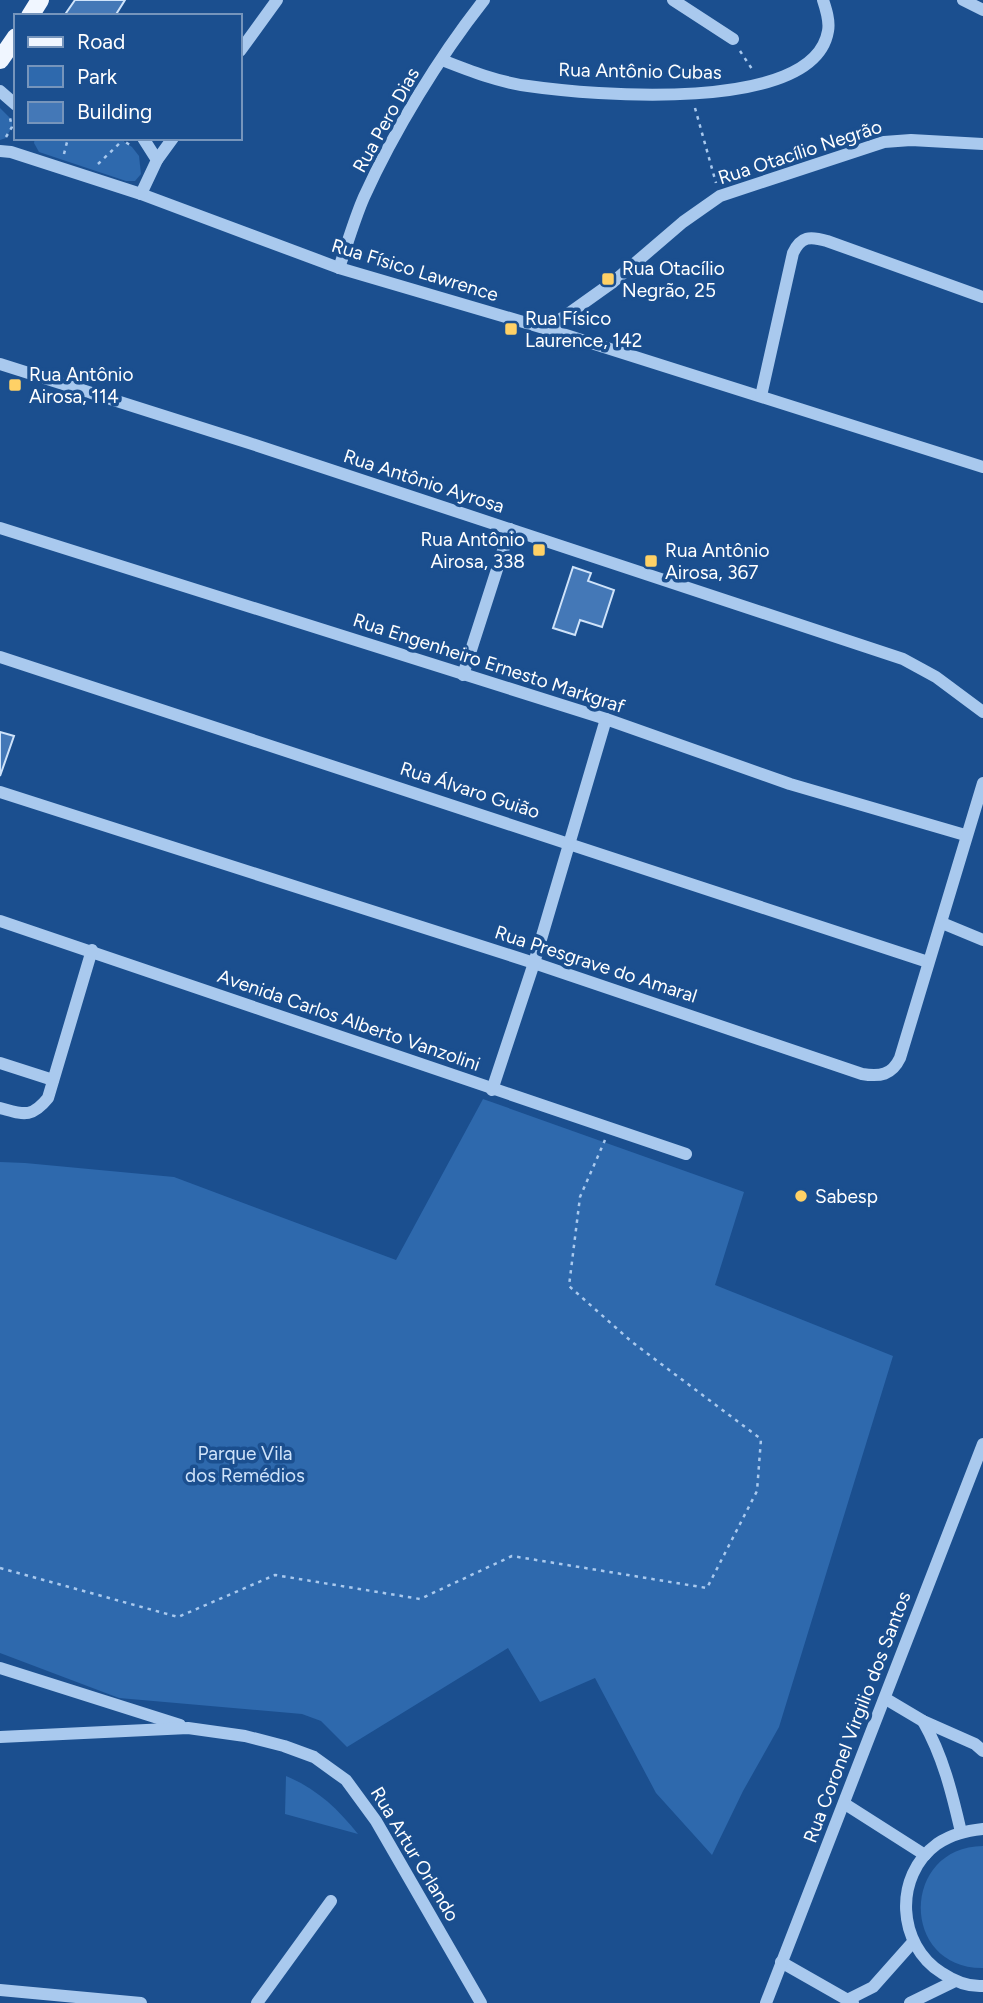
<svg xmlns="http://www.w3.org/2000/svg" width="983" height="2003" font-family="Figtree,sans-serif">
<rect width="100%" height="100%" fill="#1b4f8f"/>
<g fill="#2e69ad">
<path d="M 0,108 L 12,120 L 12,127 L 6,138 L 0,140 Z"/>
<path d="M 35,138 L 119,138 L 132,147 L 139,156 L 141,174 L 135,181 L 126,181 L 39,152 L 34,143 Z"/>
<path d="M 483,1099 L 744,1192 L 715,1285 L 893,1356 L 779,1727 L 743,1791 L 712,1855 L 656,1793 L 595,1678 L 540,1702 L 508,1648 L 347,1747 L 321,1721 L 302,1714 L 119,1698 L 0,1653 L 0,1162 L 25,1163 L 174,1177 L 396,1260 Z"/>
<path d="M 286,1776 C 317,1789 337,1808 358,1834 L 285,1814 Z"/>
<path d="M 983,1846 L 983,1968 C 900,1969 900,1847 983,1846 Z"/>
</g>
<g fill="#4478b7" stroke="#cfe3fa" stroke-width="2">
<path d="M 75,0 L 125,0 L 115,16 L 64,16 Z"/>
<path d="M 573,567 L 591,573 L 588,581 L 614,590 L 602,627 L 580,620 L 575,635 L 553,628 Z"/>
<path d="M 0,732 L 14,736 L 0,776 Z"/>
</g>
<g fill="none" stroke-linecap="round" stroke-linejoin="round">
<g stroke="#a9c9ee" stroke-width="2.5" stroke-dasharray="3.5 5" stroke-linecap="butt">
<path d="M 740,51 L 752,69"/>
<path d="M 695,108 L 716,183"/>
<path d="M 6,137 L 12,127 L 10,118"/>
<path d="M 119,138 L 130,145"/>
<path d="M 64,154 L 68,138"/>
<path d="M 98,164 L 123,140"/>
<path d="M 0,1568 L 178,1617 L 275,1575 L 420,1599 L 512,1556 L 707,1588 L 757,1491 L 761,1439 L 632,1342 L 569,1286 L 580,1197 L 605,1140"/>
</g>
<g stroke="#a9c9ee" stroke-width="12">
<path d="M 673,0 L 733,39"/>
<path d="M 963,0 L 983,10"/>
<path d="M 240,51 L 277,0"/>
<path d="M 442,60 C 470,71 498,82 528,86 C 589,95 814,115 828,31 C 830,21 826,9 823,0"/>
<path d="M 0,91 L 16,105"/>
<path d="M 0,151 L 11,152 L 141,194 L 339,268 L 547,329 L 983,467"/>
<path d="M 157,160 L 173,138"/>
<path d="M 141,194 L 157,160 L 143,138"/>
<path d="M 339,268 C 347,245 354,220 364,197 C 394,131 439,57 484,0"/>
<path d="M 547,329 L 613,282 L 683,222 L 720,196 L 884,142 L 911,140 L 983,144"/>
<path d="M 0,364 L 246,442 L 903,659 L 936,677 L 983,712"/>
<path d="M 761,396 L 793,253 C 801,236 810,236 827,241 L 983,297"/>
<path d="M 0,528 L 606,719 L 790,784 L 965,835"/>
<path d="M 0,657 L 928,962"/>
<path d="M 463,675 L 510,529"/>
<path d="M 0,792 L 534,963 L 862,1074 C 880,1077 892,1075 900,1058 L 983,783"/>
<path d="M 0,921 L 686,1154"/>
<path d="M 942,923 L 983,940"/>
<path d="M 0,1063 L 53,1080"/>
<path d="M 492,1090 L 534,963 L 606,719"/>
<path d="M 0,1108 C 23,1114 31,1119 48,1098 L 92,950"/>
<path d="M 0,1668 L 180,1725"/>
<path d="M 886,1699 L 923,1721 L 975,1744 L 983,1751"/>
<path d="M 923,1721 C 943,1756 952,1793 961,1832"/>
<path d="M 0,1737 L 188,1728 L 245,1736 L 284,1746 L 314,1757 L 346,1780 L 376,1821 L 481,2003"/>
<path d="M 845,1804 L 925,1855"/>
<path d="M 983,1829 C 966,1831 952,1834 937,1844 C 893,1876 897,1945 942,1973 C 954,1981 968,1987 983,1986"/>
<path d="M 781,1962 L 853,2003"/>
<path d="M 0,1990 L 141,2003"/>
<path d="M 847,2000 L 873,1987 L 913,1942"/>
<path d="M 257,2003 L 331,1901"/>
<path d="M 766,2003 L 983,1444"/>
<path d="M 910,2003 L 955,1981"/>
</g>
<g stroke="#f0f6ff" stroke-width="18">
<path d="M 30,16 L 40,0"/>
<path d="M 0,60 L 16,37"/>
</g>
</g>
<g fill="#ffd166" stroke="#1b4f8f" stroke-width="2.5">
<rect x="601" y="272" width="14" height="14" rx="3.5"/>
<rect x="504" y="322" width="14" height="14" rx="3.5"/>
<rect x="8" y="378" width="14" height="14" rx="3.5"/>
<rect x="532" y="543" width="14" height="14" rx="3.5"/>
<rect x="644" y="554" width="14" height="14" rx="3.5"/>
<circle cx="801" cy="1196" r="7"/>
</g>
<g text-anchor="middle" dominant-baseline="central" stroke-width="7" stroke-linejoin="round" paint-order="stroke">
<g font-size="19" fill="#fff" stroke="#1b4f8f">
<text transform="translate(640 71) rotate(1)">Rua Antônio Cubas</text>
<text transform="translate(386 120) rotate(-61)">Rua Pero Dias</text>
<text transform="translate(800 152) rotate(-18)">Rua Otacílio Negrão</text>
<text transform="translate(415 270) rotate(17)">Rua Físico Lawrence</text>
<text transform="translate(424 481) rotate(18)">Rua Antônio Ayrosa</text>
<text transform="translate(489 663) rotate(18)">Rua Engenheiro Ernesto Markgraf</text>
<text transform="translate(470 790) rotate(18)">Rua Álvaro Guião</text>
<text transform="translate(596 964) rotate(18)">Rua Presgrave do Amaral</text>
<text transform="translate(349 1020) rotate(19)">Avenida Carlos Alberto Vanzolini</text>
<text transform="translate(857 1717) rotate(-69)">Rua Coronel Virgilio dos Santos</text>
<text transform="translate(415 1854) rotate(59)">Rua Artur Orlando</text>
</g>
<g font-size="19" fill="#fff" stroke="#1b4f8f" text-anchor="start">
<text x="622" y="268">Rua Otacílio<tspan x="622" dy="22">Negrão, 25</tspan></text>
<text x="525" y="318">Rua Físico<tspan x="525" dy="22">Laurence, 142</tspan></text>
<text x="29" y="374">Rua Antônio<tspan x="29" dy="22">Airosa, 114</tspan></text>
<text x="525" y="539" text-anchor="end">Rua Antônio<tspan x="525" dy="22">Airosa, 338</tspan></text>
<text x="665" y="550">Rua Antônio<tspan x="665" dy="22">Airosa, 367</tspan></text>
<text x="815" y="1196">Sabesp</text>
</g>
<g font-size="19" fill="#cfe3fa" stroke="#1b4f8f">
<text x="245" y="1453">Parque Vila<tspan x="245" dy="22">dos Remédios</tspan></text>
</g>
</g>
<rect x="14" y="14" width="228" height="126" fill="#1b4f8f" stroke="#7695bc" stroke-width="2"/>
<rect x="28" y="37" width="35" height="10" fill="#f0f6ff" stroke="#7695bc" stroke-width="2"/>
<text x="77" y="49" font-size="21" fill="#ffffff">Road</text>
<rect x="28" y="66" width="35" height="21" fill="#2e69ad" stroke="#7695bc" stroke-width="2"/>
<text x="77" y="84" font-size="21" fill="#ffffff">Park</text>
<rect x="28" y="102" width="35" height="21" fill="#4478b7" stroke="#7695bc" stroke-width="2"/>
<text x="77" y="119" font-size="21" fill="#ffffff">Building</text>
</svg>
